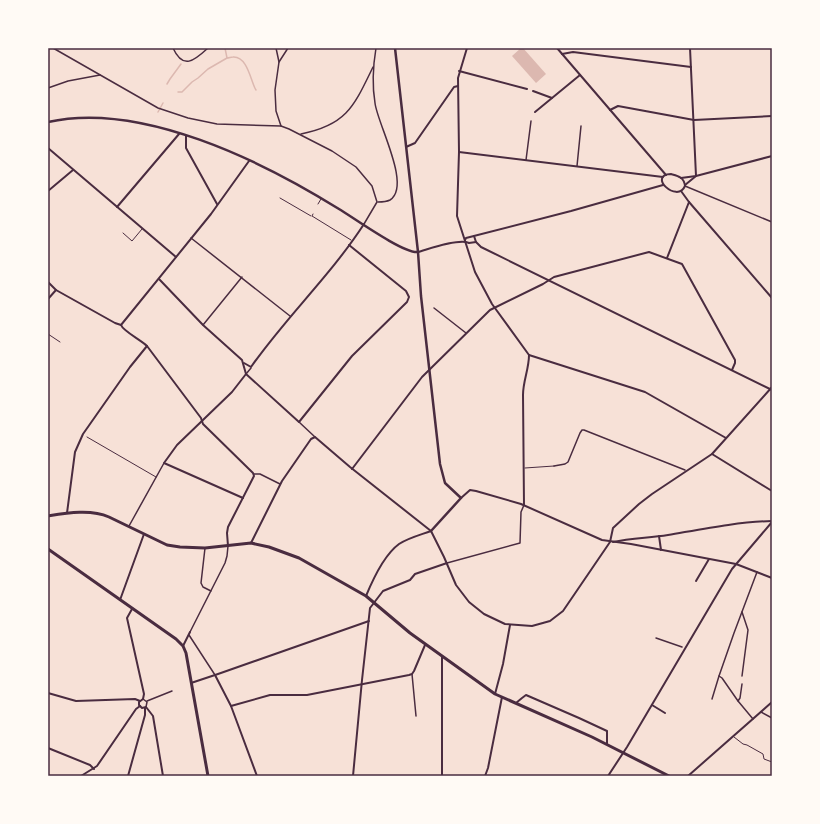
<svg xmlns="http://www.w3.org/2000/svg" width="820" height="824" font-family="'PT Sans Narrow',sans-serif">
<rect width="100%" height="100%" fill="#f7e1d7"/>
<path fill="#dcb8b0" d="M 521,48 L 523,48 L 546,74 L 536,83 L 512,56 Z"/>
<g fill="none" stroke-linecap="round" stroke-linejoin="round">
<g stroke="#dcb8b0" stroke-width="1.5">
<path d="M 225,48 L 227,58 C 229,58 231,57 233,57 C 248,56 251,83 256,90"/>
<path d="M 167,84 L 170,79 L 181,64"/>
<path d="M 178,92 L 182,92 L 192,82 L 198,78 L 208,69 L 227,58"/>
<path d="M 158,112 L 163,103"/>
</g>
<g stroke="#4a2c40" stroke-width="1">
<path d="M 280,198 L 311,216"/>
<path d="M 318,204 L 321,199"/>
<path d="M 313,214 L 312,216 L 351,240"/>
<path d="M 123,233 L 132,241 L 142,229"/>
<path d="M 48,334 L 60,342"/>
<path d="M 87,437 L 156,477"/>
<path d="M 525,468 L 554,466"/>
<path d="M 734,737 L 743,744 L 747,745 L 763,754 L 764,759 L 772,762"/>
</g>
<g stroke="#4a2c40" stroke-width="1.5">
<path d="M 53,48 L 158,108 L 188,118 L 217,124 L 281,126 L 289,129 L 332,151 L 356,167 L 372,186 L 377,202 L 364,224"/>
<path d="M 173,48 C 183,70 194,61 208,48"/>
<path d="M 276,48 L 279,62"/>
<path d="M 376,48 C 373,66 372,85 375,103 C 377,123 412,186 390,200 C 386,202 381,202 378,202"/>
<path d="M 48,88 L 68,81 L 100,75"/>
<path d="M 281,126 L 276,111 L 275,90 L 279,62 L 288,48"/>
<path d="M 301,134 C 347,125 354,106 373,67"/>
<path d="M 526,160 L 531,121"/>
<path d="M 577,166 L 581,126"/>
<path d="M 685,186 L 772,222"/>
<path d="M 191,238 L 290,316"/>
<path d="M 434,308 L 466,333"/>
<path d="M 203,325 L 242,277"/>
<path d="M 246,374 L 251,368"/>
<path d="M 299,422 L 315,437"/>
<path d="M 554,466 L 565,464 L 568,462 L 580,433 L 582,430 L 584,430 L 685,470"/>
<path d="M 254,474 L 260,474 L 280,484"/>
<path d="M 129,526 L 164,463"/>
<path d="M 205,548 L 201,583 L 203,587 L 211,591"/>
<path d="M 447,563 L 520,543 L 521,512 L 524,505"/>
<path d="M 742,612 L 748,630 L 742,676"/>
<path d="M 190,632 L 225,563 L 227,556 L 228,546"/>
<path d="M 189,635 L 215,675"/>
<path d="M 656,638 L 682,647"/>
<path d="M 412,674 L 416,716"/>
<path d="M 143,699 L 147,702 L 146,707"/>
<path d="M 712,699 L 719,676"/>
<path d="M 147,701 L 172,691"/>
<path d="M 738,701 L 740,698 L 742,684"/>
<path d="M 761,712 L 772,718"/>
<path d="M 753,719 L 738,701 L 722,678 L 719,676 L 734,633 L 757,572"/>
</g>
<g stroke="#4a2c40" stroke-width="2">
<path d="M 467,48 L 458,78 L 459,152 L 457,216 L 475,272 L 492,304 L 529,355 C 529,369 523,381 523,395 L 524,505"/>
<path d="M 557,48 L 666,175"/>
<path d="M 562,54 L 573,52 L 691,67"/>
<path d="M 459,71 L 527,89"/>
<path d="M 533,91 L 552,98"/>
<path d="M 610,110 L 618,106 L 694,120 L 772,116"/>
<path d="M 535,112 L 580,75"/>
<path d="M 186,136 L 186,148 L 217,204"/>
<path d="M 406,147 L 415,143 L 454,87 L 458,86"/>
<path d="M 48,148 L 176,257"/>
<path d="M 459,152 L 663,177"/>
<path d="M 671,174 C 678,176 684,177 685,186 C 677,204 647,175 671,174 Z"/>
<path d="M 681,178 L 696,176 L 690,48"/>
<path d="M 685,185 L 696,176 L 772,156"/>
<path d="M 48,191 L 73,170"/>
<path d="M 681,191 L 689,202 L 772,298"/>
<path d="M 117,207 L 179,134"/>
<path d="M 474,236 L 476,242 L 481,247 L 772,390"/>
<path d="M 465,240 L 466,238 L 571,211 L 663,185"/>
<path d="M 418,252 C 429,249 459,238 469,243 L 476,242"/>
<path d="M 667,258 L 689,202"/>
<path d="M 159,279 L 203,325 L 242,360 L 246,374"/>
<path d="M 48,282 L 56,290 L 115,323 L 121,325 C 123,331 141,340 147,346 L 201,418 L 203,424 L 253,473 L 254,476 L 228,527 L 227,533 L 228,546"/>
<path d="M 48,299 L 56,290"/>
<path d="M 121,325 L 211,214 L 249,161"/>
<path d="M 529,355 L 645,392 L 726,438"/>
<path d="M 244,363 L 251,367 C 286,317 331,275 364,224"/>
<path d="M 246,374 L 299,422 L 352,356 L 407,302 L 409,297 L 406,291 L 349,245"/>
<path d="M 712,454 L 772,491"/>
<path d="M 352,469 L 422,377 L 490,310 L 543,284 L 554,277 L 649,252 L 682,264 L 735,360 L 735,363 L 732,370"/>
<path d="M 243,498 L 164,463 L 177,445 L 232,392 L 246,374"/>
<path d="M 461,498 L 470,490 L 476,491 L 521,504 L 602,540 L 631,544 L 736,564 L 772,578"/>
<path d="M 67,513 L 75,452 L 83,434 L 130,367 L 147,346"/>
<path d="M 659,536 L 661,550"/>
<path d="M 613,542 C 631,538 649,538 668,535 C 703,529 737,522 772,521"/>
<path d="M 251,543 L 282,481 L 311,439 L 315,437 L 350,467 L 431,531 L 444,557 L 456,585 L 469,602 L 484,614 L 505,624 L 532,626 L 550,621 L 563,611 L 610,542 L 613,528 L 639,504 L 652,494 L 712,454 L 772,387"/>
<path d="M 696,581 L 709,559"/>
<path d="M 366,596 C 373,579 384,555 399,544 C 408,538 420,535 431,531"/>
<path d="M 120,600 L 144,534"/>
<path d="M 132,609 L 127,618 L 144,694 L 143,699 L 139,702 L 139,705 L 142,708 L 146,707 L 153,716 L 163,776"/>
<path d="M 183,646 L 190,632"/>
<path d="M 215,675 L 231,706 L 257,776"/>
<path d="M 191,683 L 218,674 L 369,621"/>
<path d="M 48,693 L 76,701 L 135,699 L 140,701"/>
<path d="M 495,694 L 503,664 L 510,625"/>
<path d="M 516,703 L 522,698 L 526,695 L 579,718 L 607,731 L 607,744"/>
<path d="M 652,705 L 665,713"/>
<path d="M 231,706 L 270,695 L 307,695 L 409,675 L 412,674 L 414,671 L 425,645"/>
<path d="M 48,748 L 90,765 L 94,769"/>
<path d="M 81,776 L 97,766 L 136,709 L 140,706"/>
<path d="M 128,776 L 145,715 L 145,708"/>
<path d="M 353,776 L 362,680 L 370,608 L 383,591 L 410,580 L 415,574 L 447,563"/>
<path d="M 442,776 L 442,657"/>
<path d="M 485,776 L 488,768 L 502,697"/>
<path d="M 608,776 L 627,747 L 732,569 L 772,522"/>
<path d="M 688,776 L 772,702"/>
</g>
<g stroke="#4a2c40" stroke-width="2.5">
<path d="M 395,48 L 418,252 L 421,296 L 440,464 L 445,483 L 461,498 L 431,531"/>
<path d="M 48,122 C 141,101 262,161 339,209 C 354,218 404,254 418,252"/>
</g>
<g stroke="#4a2c40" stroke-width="3">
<path d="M 48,516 C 67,513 91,509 109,517 L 167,545 L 180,547 L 205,548 L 251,543 L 269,547 L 299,558 L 366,596 L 410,633 L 495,694 L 592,737 L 669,776"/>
<path d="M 48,549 L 176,639 L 183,646 L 186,653 L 208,776"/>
</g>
</g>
<rect width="820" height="824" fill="none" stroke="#fffaf5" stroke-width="98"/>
<rect x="49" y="49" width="722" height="726" fill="none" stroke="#4a2c40" stroke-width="1.5"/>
</svg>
